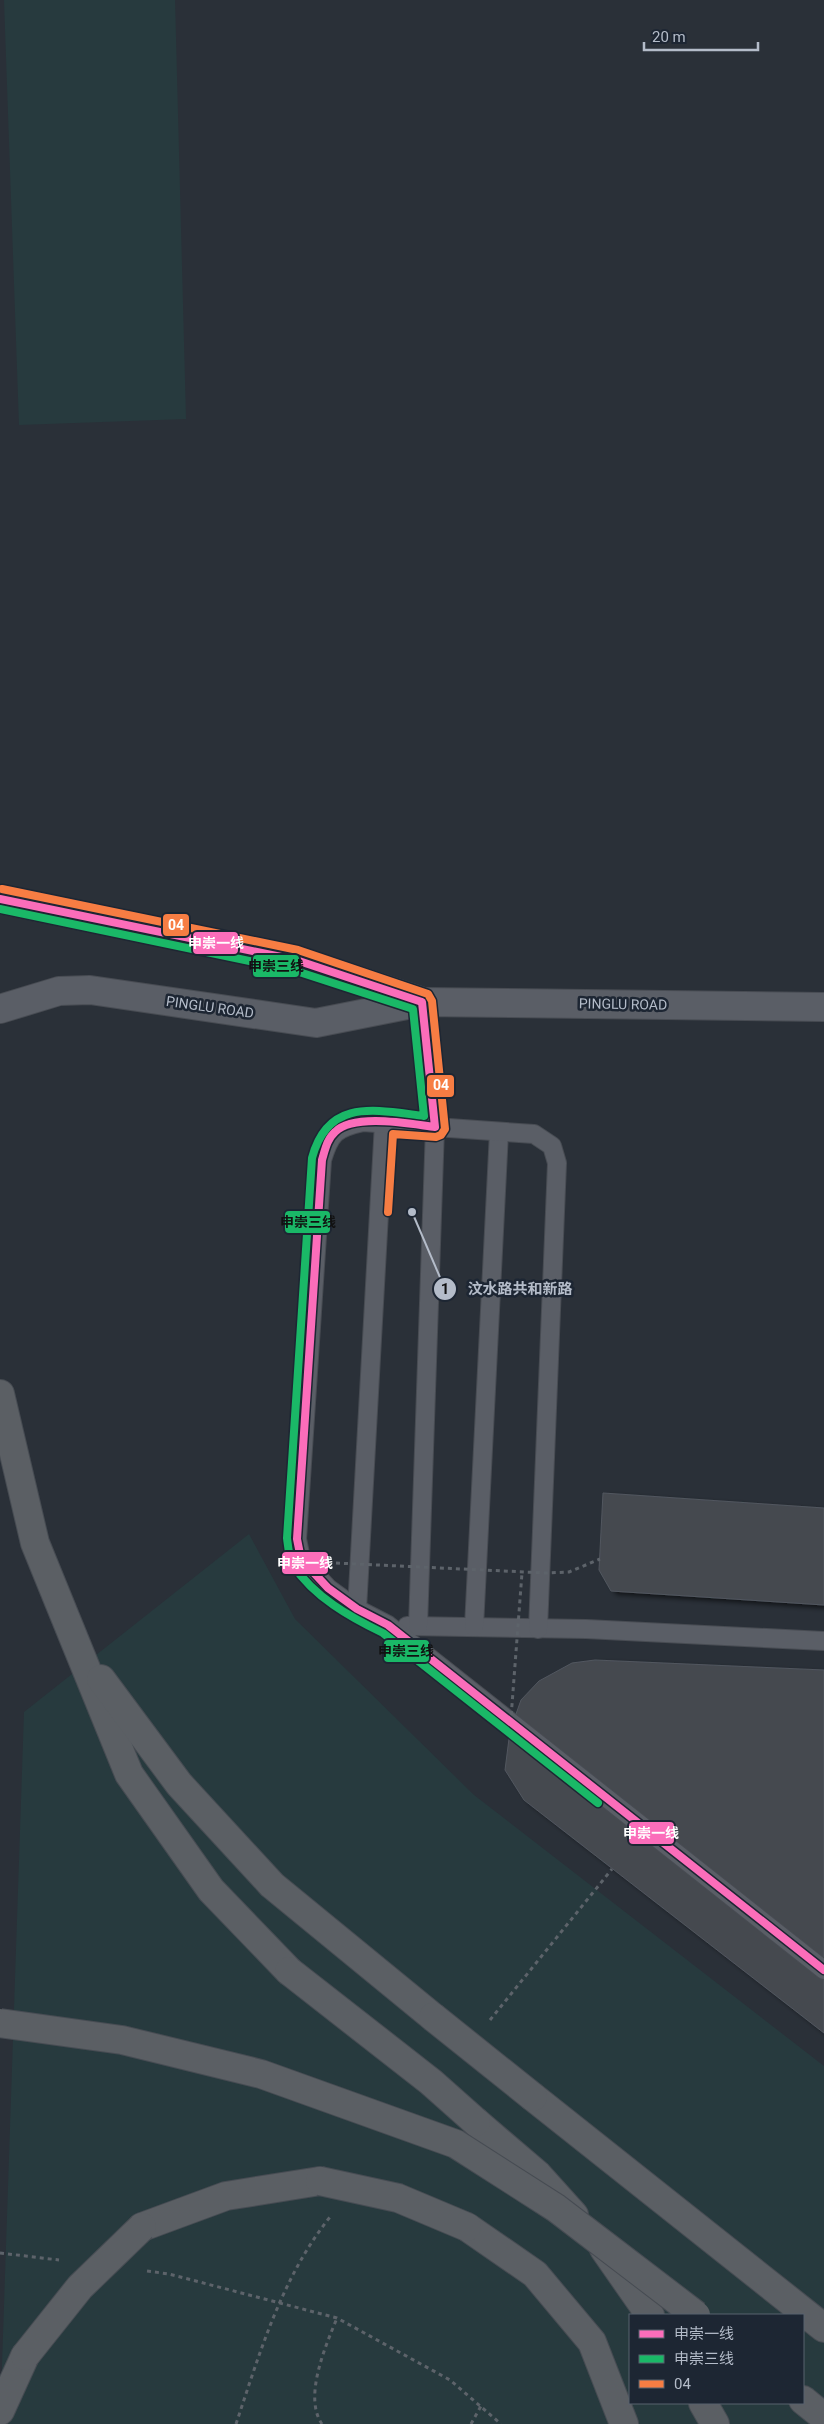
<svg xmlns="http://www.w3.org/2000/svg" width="824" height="2424" font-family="Roboto,'Noto Sans SC',sans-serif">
<defs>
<filter id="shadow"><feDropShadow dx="5.5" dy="3" stdDeviation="2.5" flood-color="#0009"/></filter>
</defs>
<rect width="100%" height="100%" fill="#2a3038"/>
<g fill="#273a3e" fill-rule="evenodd">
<path d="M 4,0 L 175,0 L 186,419 L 19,425 Z"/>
<path d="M 249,1534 L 295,1619 L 474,1795 L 824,2066 L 824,2424 L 0,2424 L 24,1712 ZM 630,2315 L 803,2315 L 803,2403 L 630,2403 Z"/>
</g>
<g fill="#444950" stroke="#52575f" filter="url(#shadow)">
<path d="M 603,1493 L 824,1508 L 824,1605 L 611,1591 L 599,1570 Z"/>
<path d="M 595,1660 L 824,1670 L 824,2033 L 524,1800 L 505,1770 L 510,1731 L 521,1700 L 539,1681 L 572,1663 Z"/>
</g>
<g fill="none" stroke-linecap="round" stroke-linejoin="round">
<g stroke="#484c53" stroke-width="20">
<g id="service">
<path d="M 357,1609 L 384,1123"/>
<path d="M 407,1626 L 586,1629 L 824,1641"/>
<path d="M 418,1626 L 435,1127 L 422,1002"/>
<path d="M 474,1627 L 499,1132"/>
<path d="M 538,1629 L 557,1163 L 552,1146 L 534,1134 L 363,1122 C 336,1128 330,1133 322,1160 L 297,1539 L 301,1559 L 328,1588 L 357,1609 L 388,1625 L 824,1970"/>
</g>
</g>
<g stroke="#484c53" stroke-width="30">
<g id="tertiary">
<path d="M 0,899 L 296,960 L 420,1001"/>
<path d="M 0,1009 L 59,991 L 90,990 L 316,1023 L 422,1002 L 824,1007"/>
</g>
</g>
<g stroke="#474c53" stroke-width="30">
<g id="trunk">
<path d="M 0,1394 L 35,1543 L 129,1774 L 211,1890 L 289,1971"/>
<path d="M 101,1679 L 179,1784 L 272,1885 L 433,2017"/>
<path d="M 533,2097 L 824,2328"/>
<path d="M 476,2122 L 538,2175 L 574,2215"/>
<path d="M 142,2227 L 226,2196 L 320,2181"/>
<path d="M 467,2227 L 535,2274 L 592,2342 L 624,2424"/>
<path d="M 604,2249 L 650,2315"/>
<path d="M 803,2400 L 824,2417"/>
<path d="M 703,2403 L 715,2424"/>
<path d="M 0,2411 L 25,2356"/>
</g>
</g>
<g stroke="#5d636a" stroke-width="3" stroke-dasharray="4 4" stroke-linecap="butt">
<path d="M 0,2253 L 59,2260"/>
<path d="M 147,2271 L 169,2274 L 337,2318 L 450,2380 L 501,2424"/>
<path d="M 322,2424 C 303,2397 326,2345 337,2318"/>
<path d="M 471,2424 L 481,2406"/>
</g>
<use href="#service" stroke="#5a5e66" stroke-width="18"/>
<use href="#tertiary" stroke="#5a5e66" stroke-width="28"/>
<use href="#trunk" stroke="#5b5f64" stroke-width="28"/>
<g stroke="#474c53" stroke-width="30" stroke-linecap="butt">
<g id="trunk-bridge">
<path d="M 289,1971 L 431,2082 L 476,2122"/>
<path d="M 433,2017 L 533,2097"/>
<path d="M 0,2023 L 122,2040 L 261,2074 L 456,2144 L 556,2208 L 696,2315"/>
<path d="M 320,2181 L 398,2198 L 467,2227"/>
<path d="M 25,2356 L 80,2287 L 142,2227"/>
</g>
</g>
<g stroke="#5d636a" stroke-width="3" stroke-dasharray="4 4" stroke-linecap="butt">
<path d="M 336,1563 L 546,1573 L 569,1572 L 600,1559"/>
<path d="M 510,1731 L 522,1573"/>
<path d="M 490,2020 L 612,1869"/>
<path d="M 236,2424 C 260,2352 282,2277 330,2217"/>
</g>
<use href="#trunk-bridge" stroke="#5b5f64" stroke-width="28"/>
<g stroke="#1d2633" stroke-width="11">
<path id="bus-1" d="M 0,899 L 296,960 L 422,1002 L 435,1127 C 410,1124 354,1113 335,1132 C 327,1139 325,1150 322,1160 L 297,1539 L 301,1559 L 328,1588 L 357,1609 L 388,1625 L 824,1970"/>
</g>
<g stroke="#1d2633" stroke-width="11">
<path id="bus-2" d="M 0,909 L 293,970 L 413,1009 L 424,1116 C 375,1110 328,1098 312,1158 L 287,1538 C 288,1546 289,1558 293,1565 C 314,1597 350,1617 383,1633 L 598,1803"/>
</g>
<g stroke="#1d2633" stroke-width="11">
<path id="bus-3" d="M 2,889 L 298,950 L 428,994 L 432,1001 L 445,1129 L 441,1135 L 436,1137 L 393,1134 L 388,1212"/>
</g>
<use href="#bus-1" stroke="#fb6dba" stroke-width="8"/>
<use href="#bus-2" stroke="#1ab867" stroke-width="8"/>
<use href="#bus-3" stroke="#f77d43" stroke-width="8"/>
</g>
<g text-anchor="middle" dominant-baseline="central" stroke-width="5" stroke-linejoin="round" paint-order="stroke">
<g font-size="14" fill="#b4bcc9" stroke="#1d2633">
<text transform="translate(623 1004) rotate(1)">PINGLU ROAD</text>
<text transform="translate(210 1007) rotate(8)">PINGLU ROAD</text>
</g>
</g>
<path fill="none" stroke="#b4bcc9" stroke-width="2" d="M412 1212L445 1289"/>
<g fill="#b4bcc9" stroke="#1d2633" stroke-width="2">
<circle cx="412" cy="1212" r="5"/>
<circle cx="445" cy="1289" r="12"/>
</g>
<g font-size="15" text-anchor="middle" font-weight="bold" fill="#111">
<text x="445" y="1294">1</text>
</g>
<g font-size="15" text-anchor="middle" font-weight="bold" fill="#b4bcc9" stroke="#1d2633" stroke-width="5" stroke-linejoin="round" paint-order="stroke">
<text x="520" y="1294">汶水路共和新路</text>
</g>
<g stroke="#1d2633" stroke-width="2">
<rect x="162" y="913" width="28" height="24" rx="5" fill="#f77d43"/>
<rect x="192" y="931" width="47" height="24" rx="5" fill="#fb6dba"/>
<rect x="252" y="954" width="48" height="24" rx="5" fill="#1ab867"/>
<rect x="426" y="1074" width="29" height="24" rx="5" fill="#f77d43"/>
<rect x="284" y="1210" width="47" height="24" rx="5" fill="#1ab867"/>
<rect x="281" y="1551" width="48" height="24" rx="5" fill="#fb6dba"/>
<rect x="383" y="1639" width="47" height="24" rx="5" fill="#1ab867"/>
<rect x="628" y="1821" width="47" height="24" rx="5" fill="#fb6dba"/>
</g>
<g font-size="14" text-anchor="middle" font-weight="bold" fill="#fff">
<text x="176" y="930">04</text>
<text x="216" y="948">申崇一线</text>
<text x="441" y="1090">04</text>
<text x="305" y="1568">申崇一线</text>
<text x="651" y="1838">申崇一线</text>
</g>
<g font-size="14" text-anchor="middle" font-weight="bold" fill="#111">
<text x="276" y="971">申崇三线</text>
<text x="308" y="1227">申崇三线</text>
<text x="406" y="1656">申崇三线</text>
</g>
<rect x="629" y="2314" width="175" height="90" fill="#1d2633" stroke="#59626f"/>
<rect x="639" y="2330" width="25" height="8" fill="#fb6dba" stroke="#59626f"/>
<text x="674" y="2339" font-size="15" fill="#b4bcc9">申崇一线</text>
<rect x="639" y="2355" width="25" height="8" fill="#1ab867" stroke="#59626f"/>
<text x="674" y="2364" font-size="15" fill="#b4bcc9">申崇三线</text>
<rect x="639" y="2380" width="25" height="8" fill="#f77d43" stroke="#59626f"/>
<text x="674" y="2389" font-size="15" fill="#b4bcc9">04</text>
<path d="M644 42v8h114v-8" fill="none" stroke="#b4bcc9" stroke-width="2.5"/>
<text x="652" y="42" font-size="15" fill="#b4bcc9" stroke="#1d2633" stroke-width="4" paint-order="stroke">20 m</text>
</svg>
